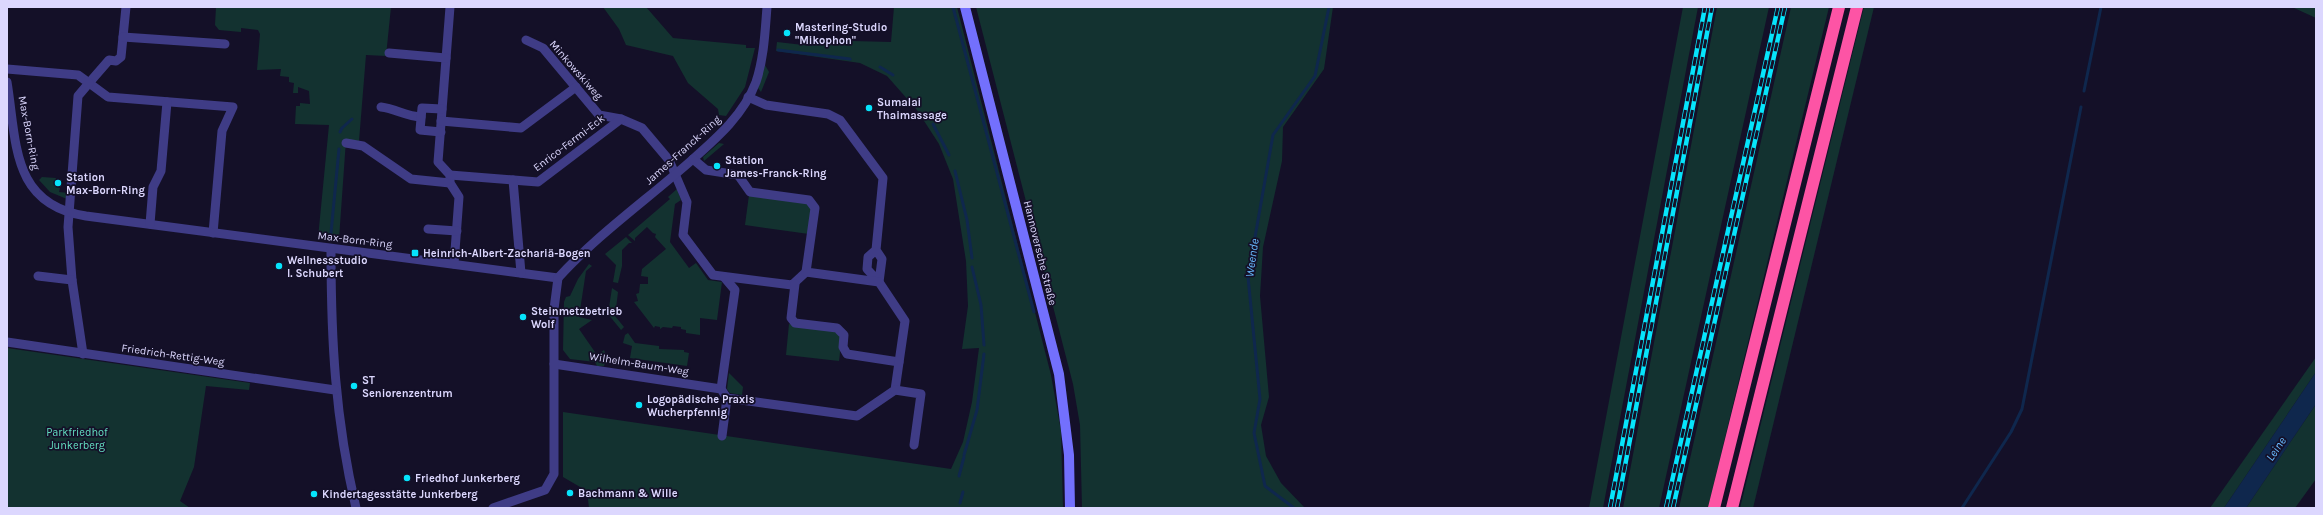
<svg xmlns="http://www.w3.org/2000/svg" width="2323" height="515" font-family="Karla,sans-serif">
<rect width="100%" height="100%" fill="#141028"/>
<g fill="#133230">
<path d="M 216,7 L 391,7 L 386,56 L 366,55 L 359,141 L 346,140 L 339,239 L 318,238 L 329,125 L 295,124 L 296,106 L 300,106 L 300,103 L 310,104 L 309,91 L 298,87 L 298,93 L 293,93 L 294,83 L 289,82 L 289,77 L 280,76 L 281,69 L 257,70 L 260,34 L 258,30 L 241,28 L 241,32 L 219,30 L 215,25 Z"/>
<path d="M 603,7 L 646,7 L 673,38 L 746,45 L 746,48 L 755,48 L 745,87 L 726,116 L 719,115 L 718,109 L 688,83 L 673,56 L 626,45 L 619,29 Z"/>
<path d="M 894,7 L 957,7 L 1051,375 L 1061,431 L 1063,508 L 589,508 L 587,491 L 563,477 L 563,412 L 951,469 L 963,442 L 972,402 L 979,348 L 962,349 L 968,306 L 966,261 L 953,179 L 939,144 L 917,110 L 887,76 L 860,63 L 776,51 L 777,42 L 812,46 L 813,40 L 891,42 Z"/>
<path d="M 976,7 L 1333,7 L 1324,69 L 1283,127 L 1282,161 L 1263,247 L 1260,296 L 1269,397 L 1261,425 L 1266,456 L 1281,483 L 1305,508 L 1082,508 L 1080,425 L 1073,384 Z"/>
<path d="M 1683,7 L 1698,7 L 1603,508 L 1589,508 Z"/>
<path d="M 1717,7 L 1769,7 L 1659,508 L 1623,508 Z"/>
<path d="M 1791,7 L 1829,7 L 1708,508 L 1679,508 Z"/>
<path d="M 1864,7 L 1874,7 L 1753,508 L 1740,508 Z"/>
<path d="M 2292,7 L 2316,7 L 2316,18 Z"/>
<path d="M 765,65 L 769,72 L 761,92 L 758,88 Z"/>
<path d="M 719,143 L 724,144 L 704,161 L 703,157 Z"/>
<path d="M 42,177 L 56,178 L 55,187 L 60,188 L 59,192 L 68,193 L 67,199 L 50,192 L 39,180 Z"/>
<path d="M 677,189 L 681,200 L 675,204 L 670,242 L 689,268 L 696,263 L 708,280 L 722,282 L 717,320 L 700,318 L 700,335 L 686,333 L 686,330 L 681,329 L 681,327 L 673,326 L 672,328 L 663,327 L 660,329 L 660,327 L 655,326 L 654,328 L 634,302 L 638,301 L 636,294 L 639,293 L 640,284 L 648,284 L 648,277 L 641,276 L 642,269 L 666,249 L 655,237 L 656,234 L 653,233 L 647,227 L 635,238 L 635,241 L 628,235 L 670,199 L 668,197 Z"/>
<path d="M 749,195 L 808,203 L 813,208 L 809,234 L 745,225 Z"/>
<path d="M 626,237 L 632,243 L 629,243 L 622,250 L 622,266 L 618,283 L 613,282 L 616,265 L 605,254 Z"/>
<path d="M 589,264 L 592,266 L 586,271 L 579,317 L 592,320 L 579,329 L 597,355 L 604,350 L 607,358 L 604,366 L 597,366 L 595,362 L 570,359 L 563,350 L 564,302 L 566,297 L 570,296 L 578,279 Z"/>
<path d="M 612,288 L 618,292 L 615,316 L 624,327 L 621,330 L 608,314 Z"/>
<path d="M 789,324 L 838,331 L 842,336 L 839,361 L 786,355 Z"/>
<path d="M 628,333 L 635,343 L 659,346 L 659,349 L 684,350 L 684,352 L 689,353 L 687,366 L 630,358 L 632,346 L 623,343 L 625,335 Z"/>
<path d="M 7,348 L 250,383 L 249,390 L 206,386 L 194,467 L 180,501 L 190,508 L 7,508 Z"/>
<path d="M 2316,357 L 2316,372 L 2224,508 L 2210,508 Z"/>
<path d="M 729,373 L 743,387 L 742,395 L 730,393 L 727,389 Z"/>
<path d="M 2316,404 L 2316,479 L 2295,508 L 2246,508 Z"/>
</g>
<path fill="#0f274d" d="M 2316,372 L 2316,404 L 2246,508 L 2224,508 Z"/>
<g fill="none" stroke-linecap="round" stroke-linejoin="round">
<g stroke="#0f274d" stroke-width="3">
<path d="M 953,7 L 1034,312"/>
<path d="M 778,50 L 850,59"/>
<path d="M 880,67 L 893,75"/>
<path d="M 2084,91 L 2101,7"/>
<path d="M 933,124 L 949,155"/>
<path d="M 340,132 L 342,128 L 352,119"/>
<path d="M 955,171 L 967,220 L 972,258"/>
<path d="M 331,233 L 339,149"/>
<path d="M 972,267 L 981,305 L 984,345"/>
<path d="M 964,455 L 977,410 L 984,354"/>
<path d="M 959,476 L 964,457"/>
<path d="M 960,503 L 963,492"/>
<path d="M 1294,508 L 1265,486 L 1254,433 L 1260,399 L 1248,277 L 1273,135 L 1315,76 L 1329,7"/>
<path d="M 1962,508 L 2011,432 L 2022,409 L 2081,107"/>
</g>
<g stroke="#3f3c86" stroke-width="9">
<path d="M 126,7 L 121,57 L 116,61 L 109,60 L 89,83 L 108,97 L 233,107 L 222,131 L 213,233"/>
<path d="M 450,7 L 438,162 L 450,175 L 450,183 L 459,197 L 454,264"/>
<path d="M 123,37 L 225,44"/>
<path d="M 526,40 L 543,48 L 599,115 L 621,119 L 642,128 L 669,160 L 687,202 L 683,235 L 713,275 L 792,285 L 806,272"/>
<path d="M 389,53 L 446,58"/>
<path d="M 7,69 L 78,75 L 89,83 L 78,96 L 68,227 L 72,280 L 83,354"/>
<path d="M 7,82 C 17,143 11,204 86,216 L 558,278"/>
<path d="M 748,97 L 766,105 L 828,114 L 840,120 L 883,178 L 876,250 L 882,259 L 879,282 L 867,269 L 868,257 L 876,250"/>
<path d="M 381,107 C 396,109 406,116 421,117"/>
<path d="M 441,121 L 521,128 L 576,87"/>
<path d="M 441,132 L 420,130 L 422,108 L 442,109"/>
<path d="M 346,143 L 363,146 L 411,179 L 450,183"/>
<path d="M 450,175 L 538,182 L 621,119"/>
<path d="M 513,180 L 521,273"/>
<path d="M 150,224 L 153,187 L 161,171 L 167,102"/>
<path d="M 428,229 L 457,231"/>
<path d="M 331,249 C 331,340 335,418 356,508"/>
<path d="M 38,276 L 72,280"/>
<path d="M 558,278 C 598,234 648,199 693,159 C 718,137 744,114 756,82 C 764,58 765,32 767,7"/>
<path d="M 795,284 L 791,318 L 795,323 L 837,328 L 844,335 L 843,347 L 847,354 L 899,362"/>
<path d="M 7,342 L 335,390"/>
<path d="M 554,364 L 721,389 L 727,398 L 857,416 L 895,390 L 905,321 L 879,282 L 806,272 L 815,208 L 809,200 L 750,192 L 738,175 L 706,170 L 693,159"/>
<path d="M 721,389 L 735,290 L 724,277"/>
<path d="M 895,390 L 921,394 L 914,445"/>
<path d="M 722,436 L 727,398"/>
<path d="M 493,508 L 545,490 L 554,474 L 554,309 L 558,278"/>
</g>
<path stroke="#7370fd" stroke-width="10" d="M 965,7 L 1059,374 L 1069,455 L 1070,508"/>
<g stroke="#fd54a5" stroke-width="12">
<path d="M 1714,508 L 1839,7"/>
<path d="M 1732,508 L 1857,7"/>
</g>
<g stroke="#06e4fc" stroke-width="4.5">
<g id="rail">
<path d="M 1610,508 L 1705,7"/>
<path d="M 1617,508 L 1712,7"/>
<path d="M 1666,508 L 1778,7"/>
<path d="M 1673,508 L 1785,7"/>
</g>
</g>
<use href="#rail" stroke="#141028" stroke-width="3" stroke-dasharray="9" stroke-linecap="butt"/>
</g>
<g fill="#06e4fc" stroke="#141028" stroke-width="1.5">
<circle cx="787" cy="33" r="4"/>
<circle cx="869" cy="108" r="4"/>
<circle cx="717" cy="166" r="4"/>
<circle cx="58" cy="183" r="4"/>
<rect x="411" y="249" width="8" height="8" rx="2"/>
<circle cx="279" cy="266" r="4"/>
<circle cx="523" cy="317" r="4"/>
<circle cx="354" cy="386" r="4"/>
<circle cx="639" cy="405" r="4"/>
<circle cx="407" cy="478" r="4"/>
<circle cx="570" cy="493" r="4"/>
<circle cx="314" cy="494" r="4"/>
</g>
<g text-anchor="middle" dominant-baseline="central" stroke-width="3.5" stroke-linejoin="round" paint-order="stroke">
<g font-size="11" font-weight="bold" fill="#dcd7fe" stroke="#141028" text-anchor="start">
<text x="795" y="27">Mastering-Studio<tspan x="795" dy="13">"Mikophon"</tspan></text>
<text x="877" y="102">Sumalai<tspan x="877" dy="13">Thaimassage</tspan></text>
<text x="725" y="160">Station<tspan x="725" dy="13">James-Franck-Ring</tspan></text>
<text x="66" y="177">Station<tspan x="66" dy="13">Max-Born-Ring</tspan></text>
<text x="423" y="253">Heinrich-Albert-Zachariä-Bogen</text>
<text x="287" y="260">Wellnessstudio<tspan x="287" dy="13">I. Schubert</tspan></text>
<text x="531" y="311">Steinmetzbetrieb<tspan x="531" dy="13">Wolf</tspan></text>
<text x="362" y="380">ST<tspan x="362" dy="13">Seniorenzentrum</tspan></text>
<text x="647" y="399">Logopädische Praxis<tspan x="647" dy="13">Wucherpfennig</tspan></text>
<text x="415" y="478">Friedhof Junkerberg</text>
<text x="578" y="493">Bachmann &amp; Wille</text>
<text x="322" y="494">Kindertagesstätte Junkerberg</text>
</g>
<g font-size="11" fill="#dcd7fe" stroke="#141028">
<text transform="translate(576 70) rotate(49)">Minkowskiweg</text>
<text transform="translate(29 133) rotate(79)">Max-Born-Ring</text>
<text transform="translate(569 143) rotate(-37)">Enrico-Fermi-Eck</text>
<text transform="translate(683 150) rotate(-42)">James-Franck-Ring</text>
<text transform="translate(355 240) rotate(7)">Max-Born-Ring</text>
<text transform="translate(1040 253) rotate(76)">Hannoversche Straße</text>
<text transform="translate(173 355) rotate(8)">Friedrich-Rettig-Weg</text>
<text transform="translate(639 364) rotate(9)">Wilhelm-Baum-Weg</text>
</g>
<g font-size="11" fill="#63dfc0" stroke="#141028">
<text x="77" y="432">Parkfriedhof<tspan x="77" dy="13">Junkerberg</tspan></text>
</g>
<g font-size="12" font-style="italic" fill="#67b8fd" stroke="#141028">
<text transform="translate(1252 258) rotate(-82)">Weende</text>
<text transform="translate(2276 449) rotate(-56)">Leine</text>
</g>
</g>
<rect width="2323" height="515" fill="none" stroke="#dcd7fe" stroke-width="16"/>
</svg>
